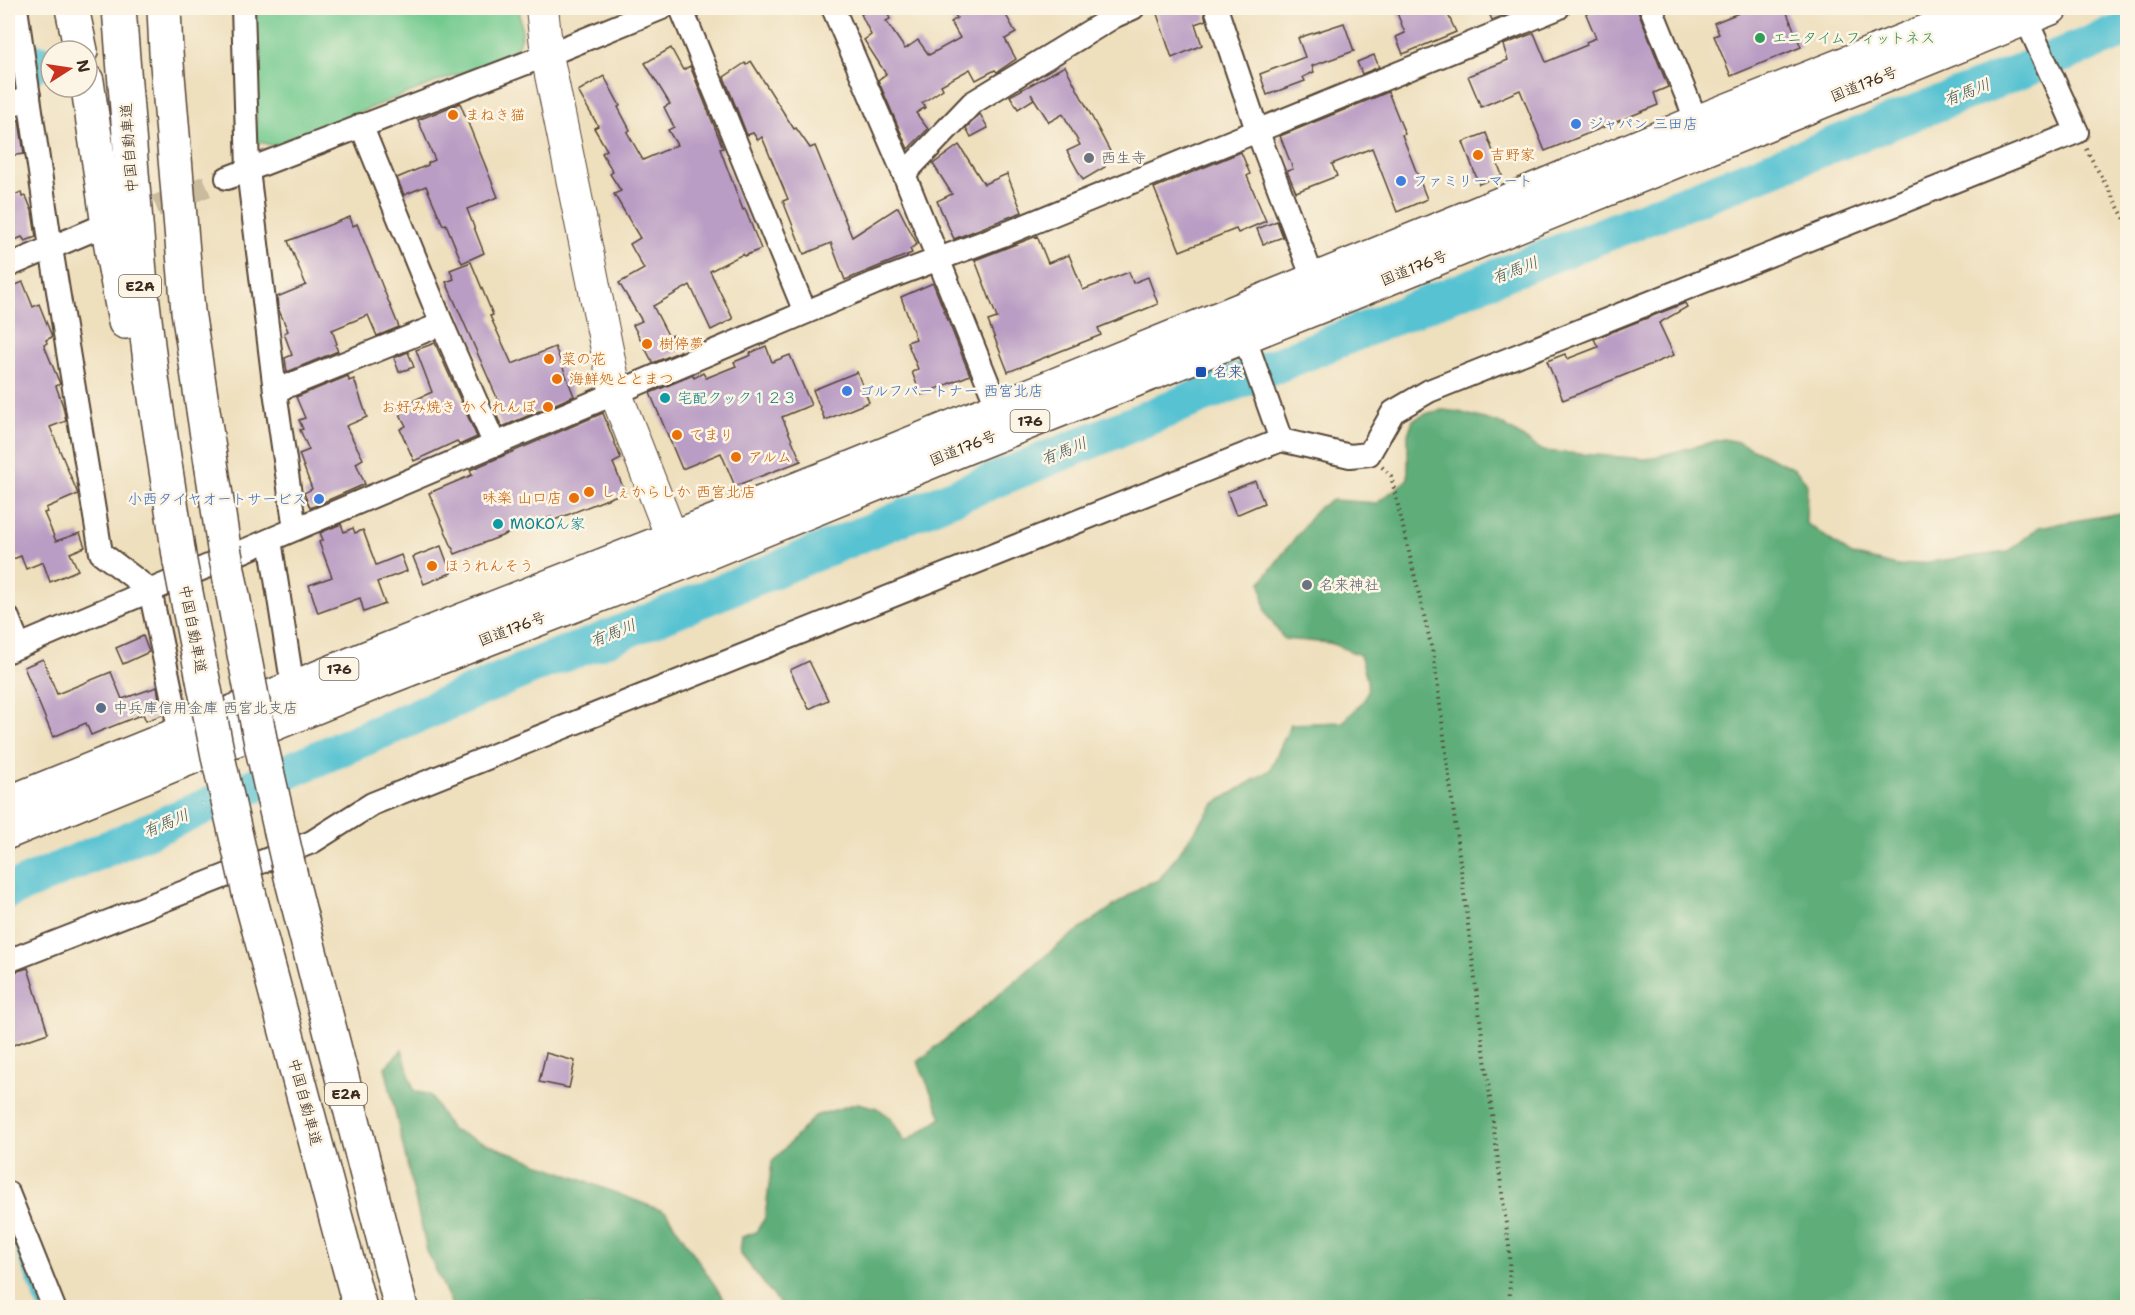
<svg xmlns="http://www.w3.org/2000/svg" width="2135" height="1315" font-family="'Shantell Sans','Klee One',sans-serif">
<rect width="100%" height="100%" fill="#fcf5e5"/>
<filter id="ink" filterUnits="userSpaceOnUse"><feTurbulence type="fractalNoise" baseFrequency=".0167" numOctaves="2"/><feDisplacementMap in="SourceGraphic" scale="12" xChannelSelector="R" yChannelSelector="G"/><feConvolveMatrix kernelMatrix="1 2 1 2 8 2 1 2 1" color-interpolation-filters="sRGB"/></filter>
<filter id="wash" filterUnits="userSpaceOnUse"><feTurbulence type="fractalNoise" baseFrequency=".008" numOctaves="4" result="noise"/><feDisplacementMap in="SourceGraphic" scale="24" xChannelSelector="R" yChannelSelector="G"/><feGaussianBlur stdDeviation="1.35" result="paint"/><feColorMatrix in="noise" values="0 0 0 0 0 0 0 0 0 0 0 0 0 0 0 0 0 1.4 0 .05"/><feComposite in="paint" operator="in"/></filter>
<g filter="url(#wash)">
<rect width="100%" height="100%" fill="#eedfbd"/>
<path fill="#73ca8f" stroke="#577a56" stroke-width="1.5" d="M 260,8 L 519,8 L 522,33 L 518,45 L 508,57 L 434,83 L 274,146 L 256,141 L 255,19 Z"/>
<g fill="#5eae7a" stroke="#4c6c4c" stroke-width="1.5">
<path d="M 1443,410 L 1459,412 L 1502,424 L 1543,451 L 1647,459 L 1723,439 L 1738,442 L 1795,469 L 1807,483 L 1806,523 L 1852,555 L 1897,566 L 2008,552 L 2039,527 L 2127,512 L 2127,1307 L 783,1308 L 740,1253 L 742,1237 L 756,1232 L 765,1218 L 772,1162 L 815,1116 L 858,1103 L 877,1108 L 890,1117 L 905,1142 L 942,1118 L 918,1062 L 1062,942 L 1144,885 L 1159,880 L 1214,804 L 1270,770 L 1291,724 L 1343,722 C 1372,694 1372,694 1360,655 L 1330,643 L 1284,639 L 1266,614 L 1261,582 L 1319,507 L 1333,500 L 1377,503 L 1408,479 L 1408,434 L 1413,420 L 1428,413 Z"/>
<path d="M 402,1050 L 414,1091 L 430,1095 L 451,1130 L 666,1212 L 729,1307 L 453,1307 L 427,1251 L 385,1067 Z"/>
</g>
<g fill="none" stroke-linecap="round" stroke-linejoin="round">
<path stroke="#57c2d2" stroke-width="6" d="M 8,1224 L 41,1308"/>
<g stroke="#57c2d2" stroke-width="36">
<path d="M 8,78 L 38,62"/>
<path d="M 8,891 L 545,661 L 593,644 L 1427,304 L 2128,29"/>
</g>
</g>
<g id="blocks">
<g fill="#ba9dc4">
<path d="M 877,8 L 885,8 L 890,19 L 886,21 L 905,49 L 918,40 L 929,55 L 960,38 L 951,22 L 957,18 L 951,8 L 1002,8 L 1016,33 L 1005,39 L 1016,59 L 997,72 L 995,70 L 976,80 L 970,69 L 941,85 L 943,89 L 922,103 L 926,107 L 916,113 L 928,129 L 908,149 L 878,80 L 886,74 L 864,40 L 871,35 L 861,14 Z"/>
<path d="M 1155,8 L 1203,8 L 1206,20 L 1195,24 L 1202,45 L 1172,58 Z"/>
<path d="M 1395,8 L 1445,8 L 1456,32 L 1403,54 L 1396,37 L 1405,33 Z"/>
<path d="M 1487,8 L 1523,8 L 1492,20 Z"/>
<path d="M 1603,8 L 1637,8 L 1668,87 L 1654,93 L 1658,105 L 1545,151 L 1520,90 L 1481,107 L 1468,76 L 1508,60 L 1503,45 L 1534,33 L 1546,62 L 1587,45 L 1586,42 L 1596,38 L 1586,14 Z"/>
<path d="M 1751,8 L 1785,8 L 1801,47 L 1731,76 L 1714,36 L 1719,34 L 1714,23 Z"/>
<path d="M 1344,23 L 1354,51 L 1312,66 L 1314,72 L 1303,77 L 1305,81 L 1267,95 L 1260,74 L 1305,57 L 1298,38 Z"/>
<path d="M 671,48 L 683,70 L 690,66 L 723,148 L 720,149 L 743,210 L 745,209 L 761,249 L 744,256 L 743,254 L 710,271 L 733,319 L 711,330 L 690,285 L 653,306 L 669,337 L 673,335 L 681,351 L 653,363 L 633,325 L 642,321 L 619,283 L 644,269 L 630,244 L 640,238 L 614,194 L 621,191 L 610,174 L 613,172 L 602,153 L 607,150 L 594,128 L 598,126 L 578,91 L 604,76 L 620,106 L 618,107 L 630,130 L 627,132 L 643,160 L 677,145 L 668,130 L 674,127 L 664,107 L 670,104 L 645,63 Z"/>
<path d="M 1374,55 L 1379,67 L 1362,74 L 1357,62 Z"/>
<path d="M 751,61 L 794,129 L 796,128 L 810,148 L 815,146 L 852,237 L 898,207 L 917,244 L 910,249 L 912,253 L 845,280 L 831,243 L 804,254 L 783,201 L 788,199 L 762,137 L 758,140 L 753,133 L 747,135 L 724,77 L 745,63 L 746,65 Z"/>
<path d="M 1065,66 L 1114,159 L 1104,164 L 1105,167 L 1083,180 L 1067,151 L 1080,145 L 1063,114 L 1049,122 L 1031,94 L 1034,99 L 1018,109 L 1010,96 Z"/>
<path d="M 1388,92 L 1405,134 L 1402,135 L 1427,199 L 1397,212 L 1372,148 L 1332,164 L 1337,176 L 1296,192 L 1287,171 L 1293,169 L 1280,136 Z"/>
<path d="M 460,103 L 498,197 L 467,209 L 484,253 L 462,263 L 446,224 L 443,225 L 426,186 L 404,195 L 397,178 L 428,165 L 428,163 L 435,160 L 418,120 Z"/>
<path d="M 980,114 L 988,128 L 971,137 L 966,128 Z"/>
<path d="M 19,120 L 24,154 L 8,156 L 8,121 Z"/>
<path d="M 1486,133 L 1502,175 L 1479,184 L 1463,142 Z"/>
<path d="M 959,145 L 984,184 L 1007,174 L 1022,212 L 954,239 L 937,201 L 952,194 L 933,164 Z"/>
<path d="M 1241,152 L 1250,174 L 1247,176 L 1266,221 L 1238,233 L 1236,229 L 1180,251 L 1154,188 Z"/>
<path d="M 21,192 L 22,197 L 26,196 L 32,211 L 36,237 L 25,241 L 22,237 L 8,243 L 8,198 Z"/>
<path d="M 350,217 L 353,226 L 357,224 L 399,327 L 377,336 L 368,315 L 332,330 L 337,344 L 335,345 L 338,351 L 287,372 L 285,358 L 292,355 L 284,333 L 288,331 L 278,308 L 277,297 L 306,285 L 288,241 Z"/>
<path d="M 1277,221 L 1283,237 L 1263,244 L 1257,229 Z"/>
<path d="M 1037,236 L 1048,263 L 1069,255 L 1083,290 L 1129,272 L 1133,283 L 1148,277 L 1158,304 L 1098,328 L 1101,335 L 1008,372 L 988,321 L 997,318 L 975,260 Z"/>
<path d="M 471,262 L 493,315 L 490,316 L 512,364 L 555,347 L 574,396 L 502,427 L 495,412 L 502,409 L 446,282 L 454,279 L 450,270 Z"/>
<path d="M 23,282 L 33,307 L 39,304 L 51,334 L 52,337 L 46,340 L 47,343 L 44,345 L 60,384 L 56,386 L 63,406 L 66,421 L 50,427 L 78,494 L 46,508 L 47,512 L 44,513 L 56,541 L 80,533 L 85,547 L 70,553 L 78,570 L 50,582 L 43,562 L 26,569 L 21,556 L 13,559 L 8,546 L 8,288 Z"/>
<path d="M 933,283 L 970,375 L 921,395 L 912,372 L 918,369 L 907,342 L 916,339 L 901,297 Z"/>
<path d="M 1685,303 L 1687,307 L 1659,323 L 1674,355 L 1563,400 L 1547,361 L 1565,354 L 1567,359 L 1598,347 L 1594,339 Z"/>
<path d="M 435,343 L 477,437 L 459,445 L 457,441 L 414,461 L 400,429 L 406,426 L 397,408 L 432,392 L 416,350 Z"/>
<path d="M 766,346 L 772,362 L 790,355 L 811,405 L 782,417 L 801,461 L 735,486 L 721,453 L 682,469 L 650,393 L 693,375 L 694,378 L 703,373 L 706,378 L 736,366 L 734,362 L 751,355 L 750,353 Z"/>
<path d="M 408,352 L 414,367 L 399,372 L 394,358 Z"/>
<path d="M 857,372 L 869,402 L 825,420 L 813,390 Z"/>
<path d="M 348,376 L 349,381 L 354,379 L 367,417 L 346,426 L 363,459 L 356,463 L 365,484 L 310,508 L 304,493 L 312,489 L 299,454 L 309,450 L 300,430 L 303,429 L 299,420 L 305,418 L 296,397 Z"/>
<path d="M 603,413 L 621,459 L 613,463 L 625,492 L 552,521 L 551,517 L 455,554 L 429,493 L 472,475 L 470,470 Z"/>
<path d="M 1255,481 L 1264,503 L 1236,515 L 1227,492 Z"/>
<path d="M 341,524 L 344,532 L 353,528 L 355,533 L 363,530 L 376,565 L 401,555 L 407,571 L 377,582 L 385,604 L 364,612 L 360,598 L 318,613 L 309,585 L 332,577 L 319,542 L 323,540 L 320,533 Z"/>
<path d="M 441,546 L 451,573 L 424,584 L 413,557 Z"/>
<path d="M 143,636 L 149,652 L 123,664 L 116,648 Z"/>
<path d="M 43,659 L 57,694 L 111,672 L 122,699 L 157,687 L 162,715 L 146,721 L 143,714 L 91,735 L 86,723 L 53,737 L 24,667 Z"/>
<path d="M 809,661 L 828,700 L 809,709 L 790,670 Z"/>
<path d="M 28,968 L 48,1033 L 13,1045 L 8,1026 L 8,974 Z"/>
<path d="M 546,1053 L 575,1061 L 569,1088 L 539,1082 Z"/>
</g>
</g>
</g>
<g filter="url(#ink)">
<use href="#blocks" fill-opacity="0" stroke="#564536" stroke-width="1.5"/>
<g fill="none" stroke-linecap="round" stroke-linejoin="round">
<path stroke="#cabb9d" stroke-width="22" stroke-dasharray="22 11" stroke-linecap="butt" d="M 125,218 L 227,178"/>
<g stroke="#564536" stroke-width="26">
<g id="street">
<path d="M 16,8 L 51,248 L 101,553 L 150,590 L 180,733"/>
<path d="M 243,8 L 248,170 L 275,391 L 295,529"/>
<path d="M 681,8 L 805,312"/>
<path d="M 833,8 L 904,174 L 998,408"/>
<path d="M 1216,8 L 1257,130 L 1318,292"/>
<path d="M 1651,8 L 1697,122"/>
<path d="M 8,107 L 29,96"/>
<path d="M 904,174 L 972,103 L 1115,16 L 1133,8"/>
<path d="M 227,178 L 547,55 L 662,8"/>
<path d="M 8,266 L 95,229"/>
<path d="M 442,324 L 495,445"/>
<path d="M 1244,336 L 1281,440"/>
<path d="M 275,391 L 442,324 L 361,125"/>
<path d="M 270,540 L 290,669 L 295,687"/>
<path d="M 8,618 L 19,646"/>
<path d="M 8,651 L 875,283 L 1000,236 L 1558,8"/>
<path d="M 8,961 L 312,842 L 372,804 L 1281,440 L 1350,456 L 1369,454 L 1393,412 L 1429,391 L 2077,132 L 2021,8"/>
<path d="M 8,1193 L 54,1308"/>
</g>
</g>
<g stroke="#564536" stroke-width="34">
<path id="secondary" d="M 542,8 L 547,55 L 616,394 L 672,538 L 680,564"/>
</g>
<g stroke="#564536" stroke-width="36">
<g id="highway">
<path d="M 72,8 L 81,51"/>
<path d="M 119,8 L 141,286 L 152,378 L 180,562"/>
<path d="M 164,8 L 166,52 L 188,311 L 224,548"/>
<path d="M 87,81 L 112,253 L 125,322"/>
<path d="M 8,803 L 371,656 L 848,469 L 1471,216 L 1697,122 L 1986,8"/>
<path d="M 8,832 L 387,678 L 680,564 L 967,447 L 1323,305 L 2051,8"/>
<path d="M 292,881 L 401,1308"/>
<path d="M 249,893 L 360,1308"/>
</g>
</g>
<g stroke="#564536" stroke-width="4" stroke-dasharray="1.5 4.5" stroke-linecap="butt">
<path d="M 2086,149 L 2128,225"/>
<path d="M 1382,467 L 1391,476 L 1434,658 L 1509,1247 L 1510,1308"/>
</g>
<use href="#street" stroke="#fff" stroke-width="22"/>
<use href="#secondary" stroke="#fff" stroke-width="32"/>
<use href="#highway" stroke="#fff" stroke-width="33"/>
<g stroke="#564536" stroke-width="36" stroke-linecap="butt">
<g id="highway-bridge">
<path d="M 224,548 L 261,744 L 292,881"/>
<path d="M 180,562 L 219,761 L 249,893"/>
</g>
</g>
<use href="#highway-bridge" stroke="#fff" stroke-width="33"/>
</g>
</g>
<circle fill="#2e9e5b" stroke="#fcf5e5" stroke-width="2" cx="1760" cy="38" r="6"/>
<g fill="#e8710a" stroke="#fcf5e5" stroke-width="2">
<circle cx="453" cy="115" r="6"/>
<circle cx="1478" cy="155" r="6"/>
<circle cx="647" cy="344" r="6"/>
<circle cx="549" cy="359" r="6"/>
<circle cx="557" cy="379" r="6"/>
<circle cx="548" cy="407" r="6"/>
<circle cx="677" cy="435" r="6"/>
<circle cx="736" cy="457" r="6"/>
<circle cx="589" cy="492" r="6"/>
<circle cx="574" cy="498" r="6"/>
<circle cx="432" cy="566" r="6"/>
</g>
<g fill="#3f7fe0" stroke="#fcf5e5" stroke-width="2">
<circle cx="1576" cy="124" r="6"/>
<circle cx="1401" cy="181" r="6"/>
<circle cx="847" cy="391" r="6"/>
<circle cx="319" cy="499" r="6"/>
</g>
<g fill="#6b7280" stroke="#fcf5e5" stroke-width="2">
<circle cx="1089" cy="158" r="6"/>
<circle cx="1307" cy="585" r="6"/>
</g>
<rect fill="#1a4fb4" stroke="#fcf5e5" stroke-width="2" x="1195" y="366" width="12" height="12" rx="3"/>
<g fill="#0f9aa8" stroke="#fcf5e5" stroke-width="2">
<circle cx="665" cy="398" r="6"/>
<circle cx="498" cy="524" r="6"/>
</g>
<circle fill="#5c6f8a" stroke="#fcf5e5" stroke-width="2" cx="101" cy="708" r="6"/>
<g text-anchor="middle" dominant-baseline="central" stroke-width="5" stroke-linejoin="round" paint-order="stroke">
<g fill="#fcf5e5" stroke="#75675a" stroke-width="1.5">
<rect x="119" y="275" width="42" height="22" rx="4.5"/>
<rect x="1010.5" y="410" width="39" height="22" rx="4.5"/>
<rect x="319.5" y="658" width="39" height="22" rx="4.5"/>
<rect x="325" y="1083" width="42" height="22" rx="4.5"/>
</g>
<g font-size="14" font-weight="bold" fill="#3b2a1e">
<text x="140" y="286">E2A</text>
<text x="1030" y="421">176</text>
<text x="339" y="669">176</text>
<text x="346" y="1094">E2A</text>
</g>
<g font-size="15" fill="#27864d" stroke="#fcf5e5" text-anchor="start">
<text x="1772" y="38">エニタイムフィットネス</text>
</g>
<g font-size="15" fill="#3b2a1e" stroke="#fcf5e5">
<text transform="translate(1864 84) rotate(-22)">国道176号</text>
<text transform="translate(129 148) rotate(-94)">中国自動車道</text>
<text transform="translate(1414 268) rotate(-22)">国道176号</text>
<text transform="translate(963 448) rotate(-22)">国道176号</text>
<text transform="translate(193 629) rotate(79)">中国自動車道</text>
<text transform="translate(512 629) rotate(-21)">国道176号</text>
<text transform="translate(305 1102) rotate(75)">中国自動車道</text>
</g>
<g font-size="15" fill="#c56008" stroke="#fcf5e5" text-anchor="start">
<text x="465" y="115">まねき猫</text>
<text x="1490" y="155">吉野家</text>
<text x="659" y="344">樹停夢</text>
<text x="561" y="359">菜の花</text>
<text x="569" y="379">海鮮処ととまつ</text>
<text x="536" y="407" text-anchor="end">お好み焼き かくれんぼ</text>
<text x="689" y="435">てまり</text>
<text x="748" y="457">アルム</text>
<text x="601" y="492">しぇからしか 西宮北店</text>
<text x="562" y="498" text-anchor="end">味楽 山口店</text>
<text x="444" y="566">ほうれんそう</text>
</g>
<g font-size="15" fill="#366cbe" stroke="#fcf5e5" text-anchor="start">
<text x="1588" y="124">ジャパン 三田店</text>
<text x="1413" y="181">ファミリーマート</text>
<text x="859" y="391">ゴルフパートナー 西宮北店</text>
<text x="307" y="499" text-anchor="end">小西タイヤオートサービス</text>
</g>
<g font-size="15" fill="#5b616d" stroke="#fcf5e5" text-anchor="start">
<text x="1101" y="158">西生寺</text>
<text x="1319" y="585">名来神社</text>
</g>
<g font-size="15" fill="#164399" stroke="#fcf5e5" text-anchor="start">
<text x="1213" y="372">名来</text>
</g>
<g font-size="15" fill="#0d838f" stroke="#fcf5e5" text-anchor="start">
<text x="677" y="398">宅配クック１２３</text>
<text x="510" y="524">MOKOん家</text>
</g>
<g font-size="15" fill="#4e5e75" stroke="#fcf5e5" text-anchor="start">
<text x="113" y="708">中兵庫信用金庫 西宮北支店</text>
</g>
<g font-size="16" font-style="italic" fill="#435854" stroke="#fcf5e5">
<text transform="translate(1967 92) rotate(-21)">有馬川</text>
<text transform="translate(1515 270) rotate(-21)">有馬川</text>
<text transform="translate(1064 451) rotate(-22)">有馬川</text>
<text transform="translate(613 633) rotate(-22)">有馬川</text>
<text transform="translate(166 823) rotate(-23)">有馬川</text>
</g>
</g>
<rect width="2135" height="1315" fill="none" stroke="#fcf5e5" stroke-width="30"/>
<g transform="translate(69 69) rotate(78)"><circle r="28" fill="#fcf5e5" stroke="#afa495" stroke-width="1.5"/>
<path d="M0-4.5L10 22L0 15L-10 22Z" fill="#c8321e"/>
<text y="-9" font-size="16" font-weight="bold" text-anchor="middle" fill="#3b2a1e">N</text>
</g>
</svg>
